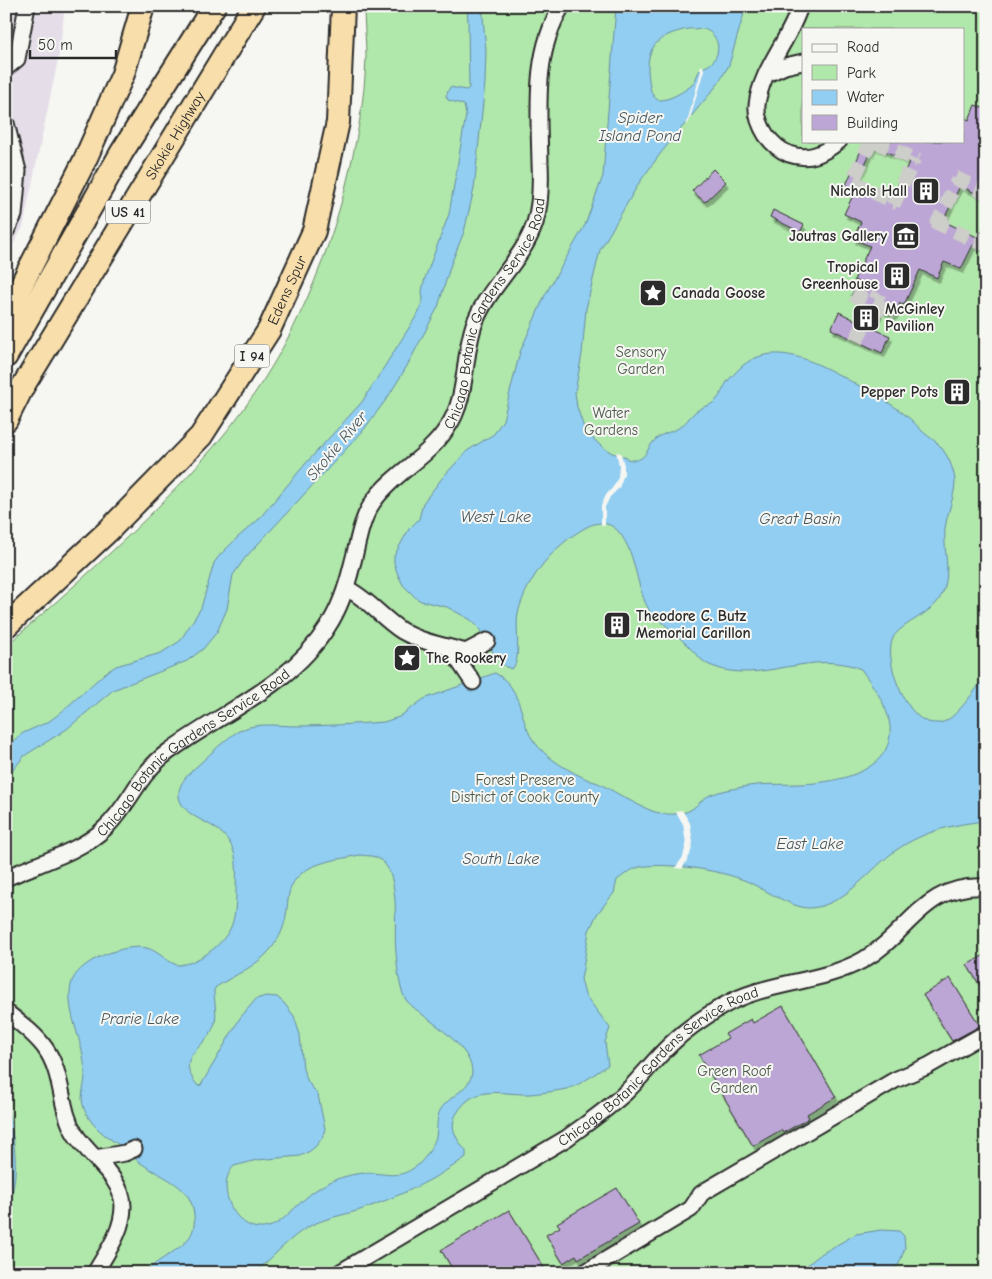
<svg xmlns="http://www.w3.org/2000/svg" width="992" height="1279" font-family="'Comic Neue',sans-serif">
<defs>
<filter id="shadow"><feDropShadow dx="2.5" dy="4.5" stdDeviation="0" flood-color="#0004"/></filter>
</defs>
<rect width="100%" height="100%" fill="#f6f6f2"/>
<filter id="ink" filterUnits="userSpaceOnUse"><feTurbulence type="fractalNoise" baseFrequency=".02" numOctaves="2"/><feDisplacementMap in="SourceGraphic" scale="10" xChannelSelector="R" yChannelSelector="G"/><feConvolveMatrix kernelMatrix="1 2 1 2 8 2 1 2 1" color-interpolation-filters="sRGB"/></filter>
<g filter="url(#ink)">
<path fill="#e5dee9" d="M 6,6 L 65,6 L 59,55 L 23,227 L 6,258 Z"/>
<path fill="#b0e7aa" stroke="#6e896a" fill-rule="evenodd" d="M 364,6 L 986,6 L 986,1273 L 6,1273 L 6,646 C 74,586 144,526 204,458 C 275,379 318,291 345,189 C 356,145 365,101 366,56 C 366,40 364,23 364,6 ZM 803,29 L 963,29 L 963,141 L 803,141 Z"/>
<g fill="#91cef1" stroke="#688da2" fill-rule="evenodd">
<path d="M 467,6 L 482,6 L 486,50 L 485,83 L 474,189 L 464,232 L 451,264 L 438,307 L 407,366 L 388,397 L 362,432 L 245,558 L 233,575 L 227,609 L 217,632 L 203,649 L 187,661 L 113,690 L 67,729 L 24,756 L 6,779 L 6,747 L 23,733 L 48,722 L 59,714 L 105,673 L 116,666 L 161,653 L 180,641 L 201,608 L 214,563 L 219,556 L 238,537 L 258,520 L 307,462 L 362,402 L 419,312 L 423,299 L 422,291 L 425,278 L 449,214 L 466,115 L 464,105 L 448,100 L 446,96 L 450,87 L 466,90 L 469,88 L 468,22 Z"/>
<path d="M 616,6 L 746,6 L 729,65 L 718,84 L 660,154 L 639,183 L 600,250 L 586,309 L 582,354 L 575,392 L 577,407 L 585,431 L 601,446 L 612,453 L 627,457 L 627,459 C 647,464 645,449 656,439 C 662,433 673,432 680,427 C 688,422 691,413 700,409 C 706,405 713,405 717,399 C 721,395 723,388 727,382 C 731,377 736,372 740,368 C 775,336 822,366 856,384 C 874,394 893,404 909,418 C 914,422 918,427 923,432 C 930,438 938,442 943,450 C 949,458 955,472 955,483 C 954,499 947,513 945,529 C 943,554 954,578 938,601 C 928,615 899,625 893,638 C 883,659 905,716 928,722 C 931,723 937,723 940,723 C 955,721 976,688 986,676 L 986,821 C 952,824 918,833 891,854 C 867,873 843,906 810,908 C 793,909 761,887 744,880 C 718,870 667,862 640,867 C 631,869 624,875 617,880 L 614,893 L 597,914 L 589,931 L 583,969 L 581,979 L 585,995 L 610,1028 L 605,1042 L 608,1065 C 594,1074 578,1088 561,1090 C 551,1092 540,1093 530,1094 C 502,1095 475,1083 457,1113 C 448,1127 457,1140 466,1151 L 466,1157 C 434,1181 397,1197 360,1210 C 344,1215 325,1218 310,1226 C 288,1238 273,1258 254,1273 L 145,1273 C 158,1258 180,1251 189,1238 C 194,1231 195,1223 194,1215 C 192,1185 162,1178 142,1164 C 135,1160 131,1152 124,1148 C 106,1137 84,1122 82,1099 C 82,1091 85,1083 85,1075 C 85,1069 84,1062 83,1056 C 79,1033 66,1009 71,985 C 75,961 125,943 147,948 C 159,951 171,966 180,965 C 198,962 217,949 227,934 C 235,924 236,905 236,892 C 237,858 239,839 203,821 C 195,817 186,812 181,803 C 174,788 186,776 196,767 C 209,756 226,737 241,730 C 258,722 279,726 297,726 C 326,726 355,724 384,722 L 399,717 L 424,699 L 495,673 C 524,689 518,718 533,740 C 546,759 571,772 591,781 C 595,782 599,783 602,785 C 619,794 634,804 652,811 C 663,815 682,816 692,809 C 698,805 703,798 710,795 C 720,791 732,789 743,787 C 762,783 780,785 799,784 C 834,783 894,773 890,726 C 888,705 872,685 861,669 C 813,648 759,686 712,666 C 703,663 698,656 691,649 C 679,637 665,624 651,613 C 635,589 638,556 619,532 C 609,521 597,521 585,528 C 554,545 527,578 518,613 C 515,628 522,660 512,669 L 506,667 L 497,659 L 478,627 L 471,620 L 447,607 L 421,601 L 416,598 L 403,585 L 398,575 L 394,563 L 394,556 L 409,529 L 419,519 L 423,503 L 443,477 L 467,451 L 494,434 L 503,420 L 520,352 L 545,295 L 585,225 L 603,176 ZM 688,29 C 693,29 699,28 704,29 C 718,34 722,50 713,61 C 710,66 704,66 700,70 C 697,74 696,80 693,84 C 685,91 669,101 658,100 C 651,96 650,88 649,80 C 644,48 657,35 688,29 ZM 360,855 C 364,856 370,855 375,857 C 403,866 393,929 396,952 C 397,964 399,990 406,1000 C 411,1006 417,1010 423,1015 C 438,1026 461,1043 469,1060 C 480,1084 457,1091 444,1105 C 435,1114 438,1126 436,1137 C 433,1146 427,1156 420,1163 C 400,1181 389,1173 367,1173 C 357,1173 346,1176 337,1179 C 314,1187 301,1203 283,1219 C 245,1251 210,1190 234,1166 L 257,1160 L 300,1156 L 310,1151 L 316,1146 L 322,1138 L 325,1129 L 318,1095 L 308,1082 L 303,1069 L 300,1035 L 294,1016 L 284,1003 L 277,997 L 266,996 L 256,999 L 240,1018 L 201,1085 L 198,1086 C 173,1055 203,1052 214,1026 C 218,1015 214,1002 214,990 L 216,987 C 234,975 256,967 270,950 C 284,933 286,920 288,900 C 291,863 331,861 360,855 Z"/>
<path d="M 6,1100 C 13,1136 23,1174 6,1209 Z"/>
<path d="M 881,1230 L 899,1231 L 904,1236 L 905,1248 L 899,1264 L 887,1273 L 797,1273 L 821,1254 L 856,1234 Z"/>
</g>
<g fill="#f6f6f2">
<path d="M 703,65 L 704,70 L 689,122 L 686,126 L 701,71 L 700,67 Z"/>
<path d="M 616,452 L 621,453 L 624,465 L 624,474 L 619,488 L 610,497 L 605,507 L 605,526 L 601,525 L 601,506 L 606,495 L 613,487 L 618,477 L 619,465 Z"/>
<path d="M 682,810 L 690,823 L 693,842 L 690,855 L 682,869 L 675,868 L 683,857 L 686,844 L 683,824 L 675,811 Z"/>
</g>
<g fill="#bca6d5" stroke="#2b2b2b" fill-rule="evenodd" filter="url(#shadow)">
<path d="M 975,105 L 986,109 L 986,140 L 981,151 L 986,154 L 986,198 L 960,186 L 943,221 L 979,238 L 986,223 L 986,243 L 983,249 L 973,245 L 961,269 L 944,262 L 937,278 L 920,270 L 904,305 L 900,303 L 894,316 L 881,310 L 872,328 L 890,336 L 882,353 L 831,329 L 839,312 L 855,320 L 863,302 L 851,296 L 858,282 L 854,280 L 870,246 L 853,239 L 861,222 L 844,214 L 856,189 L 846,185 L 865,141 L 963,141 L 963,117 L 969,120 ZM 874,146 L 909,162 L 893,197 L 857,180 Z"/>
<path d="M 713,169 L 726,182 L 705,202 L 692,191 Z"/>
<path d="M 773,210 L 804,225 L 800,232 L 770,217 Z"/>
<path d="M 986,954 L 986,995 L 967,965 Z"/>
<path d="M 950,978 L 980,1026 L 952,1041 L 923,995 Z"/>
<path d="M 783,1006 L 836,1097 L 807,1114 L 809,1118 L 783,1133 L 781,1130 L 753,1146 L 699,1055 L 728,1038 L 725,1034 L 751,1019 L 753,1023 Z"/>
<path d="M 617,1188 L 639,1224 L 578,1259 L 576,1255 L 563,1263 L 546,1235 L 560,1227 L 557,1223 Z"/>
<path d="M 509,1210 L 547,1273 L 455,1273 L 441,1250 Z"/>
</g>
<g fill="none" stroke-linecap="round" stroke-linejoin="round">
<g stroke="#cdcdca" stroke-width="15" stroke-dasharray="15 8" stroke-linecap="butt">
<path d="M 871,141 L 852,182 L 898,203"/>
<path d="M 875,141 L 918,161"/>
<path d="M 955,178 L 986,193"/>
<path d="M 893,205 L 914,159"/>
<path d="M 934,221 L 981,243 L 986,233"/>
<path d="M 936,227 L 958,180"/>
<path d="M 852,294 L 895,314"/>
<path d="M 856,341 L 879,293"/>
</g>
<g stroke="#2b2b2b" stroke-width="19">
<g id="minor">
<path d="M 800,6 C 790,40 761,69 757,105 C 756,115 761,127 766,135 C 772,143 779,150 789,154 C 809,161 823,154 839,141"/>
<path d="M 6,68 L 17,59 L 27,6"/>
<path d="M 767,74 L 785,66 L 803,62"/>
<path d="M 6,123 L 18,171 L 14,215 L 6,231"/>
<path d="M 346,588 C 367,598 382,618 402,631 C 421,642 445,646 466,652 L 487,641"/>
<path d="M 450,648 L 473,682"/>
<path id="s1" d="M 6,878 C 36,864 82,851 105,828 C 130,805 138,774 168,752 C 222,712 291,686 328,626 C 340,608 347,586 352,565 C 358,544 360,521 373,502 C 393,473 428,458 447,428 C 469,397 462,356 475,322 C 489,286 523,260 535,223 C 541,203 541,183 540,163 C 539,110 533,53 562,6"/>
<path d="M 6,1012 C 20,1023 35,1034 45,1048 C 64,1074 59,1108 75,1134 C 91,1159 122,1176 123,1206 C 123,1231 107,1252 95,1273"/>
<path d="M 95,1158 L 125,1153 L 134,1149"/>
<path id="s2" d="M 339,1273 L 567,1138 C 586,1124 606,1110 624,1094 C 641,1078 654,1060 671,1044 C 686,1029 704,1017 723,1006 C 766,981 820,984 863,960 C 909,934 923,883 986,887"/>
<path d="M 584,1273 L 691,1209 L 701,1194 L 705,1191 L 895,1080 L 928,1066 L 986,1033"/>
</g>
</g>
<g stroke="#2b2b2b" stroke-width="26">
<g id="highway">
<path d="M 6,315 L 84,162 L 123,74 L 143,6"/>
<path d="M 6,356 L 122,152 L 214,6"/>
<path id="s3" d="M 6,420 L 23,386 L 254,6"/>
<path id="s4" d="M 6,626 L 108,531 L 201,436 L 269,330 L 314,231 L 338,122 L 343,6"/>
</g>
</g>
<use href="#minor" stroke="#f6f6f2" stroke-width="15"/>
<use href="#highway" stroke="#f8deab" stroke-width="22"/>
</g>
</g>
<defs>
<g id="building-square" transform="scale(1.4375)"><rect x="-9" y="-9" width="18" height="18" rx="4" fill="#2b2b2b" stroke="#f6f6f2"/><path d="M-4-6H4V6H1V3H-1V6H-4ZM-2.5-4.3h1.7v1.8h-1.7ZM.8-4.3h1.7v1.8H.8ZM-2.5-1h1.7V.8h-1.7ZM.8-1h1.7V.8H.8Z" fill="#fff"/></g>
<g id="museum-square" transform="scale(1.4375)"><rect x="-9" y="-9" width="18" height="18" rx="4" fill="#2b2b2b" stroke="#f6f6f2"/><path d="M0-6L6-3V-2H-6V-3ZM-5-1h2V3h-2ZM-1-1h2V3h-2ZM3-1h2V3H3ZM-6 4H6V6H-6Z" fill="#fff"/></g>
<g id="sight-square" transform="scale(1.4375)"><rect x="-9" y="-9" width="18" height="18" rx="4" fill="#2b2b2b" stroke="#f6f6f2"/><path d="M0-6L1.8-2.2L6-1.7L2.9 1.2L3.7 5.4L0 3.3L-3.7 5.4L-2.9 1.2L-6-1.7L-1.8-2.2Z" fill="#fff"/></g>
</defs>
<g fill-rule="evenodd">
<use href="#building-square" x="926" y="191"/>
<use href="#museum-square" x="906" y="236"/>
<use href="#building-square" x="897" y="276"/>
<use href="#sight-square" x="653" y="293"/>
<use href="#building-square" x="866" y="318"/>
<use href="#building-square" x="957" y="392"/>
<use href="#building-square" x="617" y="625"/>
<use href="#sight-square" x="407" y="658"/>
</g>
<g text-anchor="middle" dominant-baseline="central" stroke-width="4" stroke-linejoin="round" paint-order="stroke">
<g fill="#f6f6f2" stroke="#686867" stroke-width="1">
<rect x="105.5" y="200.5" width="45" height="23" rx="4"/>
<rect x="234.5" y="344.5" width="35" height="23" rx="4"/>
</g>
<g font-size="14" font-weight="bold" fill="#2b2b2b">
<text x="128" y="212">US 41</text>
<text x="252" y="356">I 94</text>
</g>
<g font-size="15" fill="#2b2b2b" stroke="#f6f6f2">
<text stroke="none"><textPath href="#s3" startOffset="331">Skokie Highway</textPath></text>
<text stroke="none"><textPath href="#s4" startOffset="442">Edens Spur</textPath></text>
<text stroke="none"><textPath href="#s1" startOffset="780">Chicago Botanic Gardens Service Road</textPath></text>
<text stroke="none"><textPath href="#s1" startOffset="229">Chicago Botanic Gardens Service Road</textPath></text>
<text stroke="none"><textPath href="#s2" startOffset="382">Chicago Botanic Gardens Service Road</textPath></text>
</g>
<g font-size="15" font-weight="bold" fill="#2b2b2b" stroke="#f6f6f2" text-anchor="end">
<text x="907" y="191">Nichols Hall</text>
<text x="887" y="236">Joutras Gallery</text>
<text x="878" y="267">Tropical<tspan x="878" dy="17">Greenhouse</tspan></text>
<text x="672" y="293" text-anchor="start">Canada Goose</text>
<text x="885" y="309" text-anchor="start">McGinley<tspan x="885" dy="17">Pavilion</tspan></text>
<text x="938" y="392">Pepper Pots</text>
<text x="636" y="616" text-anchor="start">Theodore C. Butz<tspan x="636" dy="17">Memorial Carillon</tspan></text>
<text x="426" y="658" text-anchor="start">The Rookery</text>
</g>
<g font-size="15" fill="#4c5a4b" stroke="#f6f6f2">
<text x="641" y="352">Sensory<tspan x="641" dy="17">Garden</tspan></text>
<text x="611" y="413">Water<tspan x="611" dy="17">Gardens</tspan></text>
<text x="525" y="780">Forest Preserve<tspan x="525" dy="17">District of Cook County</tspan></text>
<text x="734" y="1071">Green Roof<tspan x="734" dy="17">Garden</tspan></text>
</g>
<g font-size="16" font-style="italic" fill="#44545c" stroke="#f6f6f2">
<text x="640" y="118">Spider<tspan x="640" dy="18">Island Pond</tspan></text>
<text transform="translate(337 446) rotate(-50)">Skokie River</text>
<text x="496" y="517">West Lake</text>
<text x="800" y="519">Great Basin</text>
<text x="810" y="844">East Lake</text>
<text x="501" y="859">South Lake</text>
<text x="140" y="1019">Prarie Lake</text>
</g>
</g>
<rect width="992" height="1279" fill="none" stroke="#f6f6f2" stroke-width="25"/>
<rect x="12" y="12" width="967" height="1254" fill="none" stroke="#2b2b2b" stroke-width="2" filter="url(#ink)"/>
<rect x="802" y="28" width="162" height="115" fill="#f6f6f2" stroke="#a5a5a2"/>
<rect x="812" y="44" width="25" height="8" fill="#f6f6f2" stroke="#a5a5a2"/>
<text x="847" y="52" font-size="15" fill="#2b2b2b">Road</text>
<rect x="812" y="65" width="25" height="15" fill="#b0e7aa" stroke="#a5a5a2"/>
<text x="847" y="78" font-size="15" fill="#2b2b2b">Park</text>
<rect x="812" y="90" width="25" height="15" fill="#91cef1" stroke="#a5a5a2"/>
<text x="847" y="102" font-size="15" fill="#2b2b2b">Water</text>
<rect x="812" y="115" width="25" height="15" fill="#bca6d5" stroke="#a5a5a2"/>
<text x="847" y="128" font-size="15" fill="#2b2b2b">Building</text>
<path d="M30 50v8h86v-8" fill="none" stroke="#2b2b2b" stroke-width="2.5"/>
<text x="38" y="50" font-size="15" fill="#2b2b2b" stroke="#f6f6f2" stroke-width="4" paint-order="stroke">50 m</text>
</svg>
